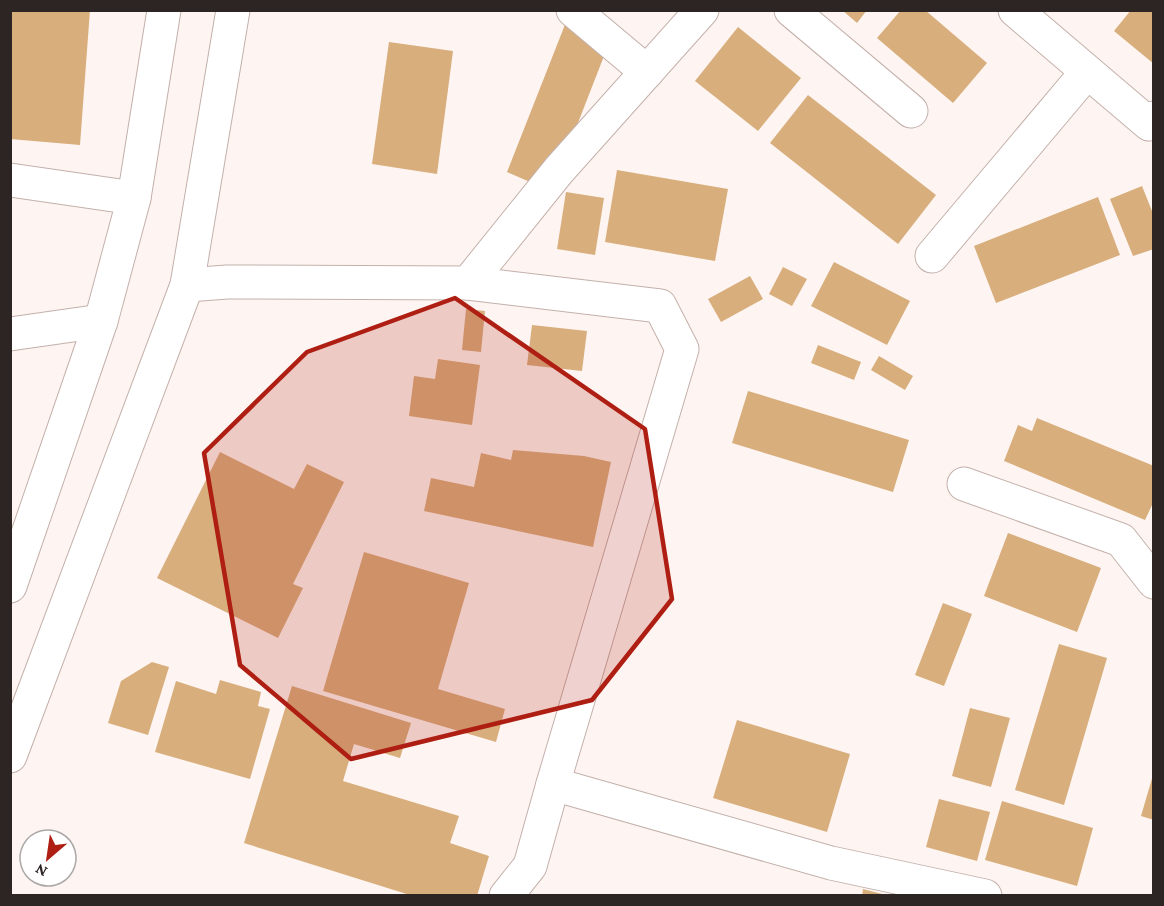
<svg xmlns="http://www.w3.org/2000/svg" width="1164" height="906" font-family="'Crimson Pro',serif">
<rect width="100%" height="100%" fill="#fef5f2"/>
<g fill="#d8ae7d">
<path d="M 10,10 L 90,10 L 80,145 L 10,139 Z"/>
<path d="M 842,10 L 867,10 L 857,23 Z"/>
<path d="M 901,10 L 925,10 L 987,63 L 953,103 L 877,38 Z"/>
<path d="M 1131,10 L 1154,10 L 1154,64 L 1114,31 Z"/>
<path d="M 568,17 L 604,56 L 576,128 L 530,182 L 507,172 Z"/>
<path d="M 738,27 L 801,78 L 758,131 L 695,81 Z"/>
<path d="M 389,42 L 453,51 L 437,174 L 372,164 Z"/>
<path d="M 808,95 L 936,195 L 898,244 L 770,143 Z"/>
<path d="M 617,170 L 728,189 L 715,261 L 605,242 Z"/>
<path d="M 1142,186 L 1154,216 L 1154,249 L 1133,256 L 1110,199 Z"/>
<path d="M 566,192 L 604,198 L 595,255 L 557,249 Z"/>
<path d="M 1098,197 L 1120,255 L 996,303 L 974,246 Z"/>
<path d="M 834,262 L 910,301 L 887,345 L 811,306 Z"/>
<path d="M 783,267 L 807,279 L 792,306 L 769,294 Z"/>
<path d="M 750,276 L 763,299 L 721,322 L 708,299 Z"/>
<path d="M 466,309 L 485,311 L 481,352 L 462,350 Z"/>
<path d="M 532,325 L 587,331 L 582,371 L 527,365 Z"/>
<path d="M 818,345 L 861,362 L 854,380 L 811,363 Z"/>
<path d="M 879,356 L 913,376 L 905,390 L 871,370 Z"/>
<path d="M 438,359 L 480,365 L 472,425 L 409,416 L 414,376 L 435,379 Z"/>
<path d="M 748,391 L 909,440 L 893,492 L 732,443 Z"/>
<path d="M 1037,418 L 1154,466 L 1154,501 L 1145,520 L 1004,461 L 1018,425 L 1032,431 Z"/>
<path d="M 513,450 L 584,456 L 611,462 L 593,547 L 424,511 L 431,478 L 474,487 L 481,453 L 511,460 Z"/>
<path d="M 220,452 L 294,489 L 307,464 L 344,482 L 293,584 L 303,588 L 278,638 L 157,578 Z"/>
<path d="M 1008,533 L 1101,568 L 1077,632 L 984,596 Z"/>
<path d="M 364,552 L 469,583 L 438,689 L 505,709 L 496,742 L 323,691 Z"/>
<path d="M 943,603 L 972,614 L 944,686 L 915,675 Z"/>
<path d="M 1059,644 L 1107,658 L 1064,805 L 1015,790 Z"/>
<path d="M 152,662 L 169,667 L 148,735 L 108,723 L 121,681 Z"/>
<path d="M 220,680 L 261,692 L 258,706 L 270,709 L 250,779 L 155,752 L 176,681 L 216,694 Z"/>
<path d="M 292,686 L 411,723 L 400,758 L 354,744 L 343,781 L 459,816 L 450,843 L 489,856 L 477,896 L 413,896 L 244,843 Z"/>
<path d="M 970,708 L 1010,718 L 991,787 L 952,776 Z"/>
<path d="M 737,720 L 850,754 L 827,832 L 713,798 Z"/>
<path d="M 1153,775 L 1154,775 L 1154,820 L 1141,816 Z"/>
<path d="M 939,799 L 990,812 L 977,861 L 926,847 Z"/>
<path d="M 1002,801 L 1093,828 L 1077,886 L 985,860 Z"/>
<path d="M 863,889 L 886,895 L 886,896 L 862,896 Z"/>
</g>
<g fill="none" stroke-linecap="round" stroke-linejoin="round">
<g stroke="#c4b0aa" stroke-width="35">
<g id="minor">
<path d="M 573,10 L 647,72"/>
<path d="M 791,10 L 911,111"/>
<path d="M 1015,10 L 1149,124 L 1154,118"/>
<path d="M 10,180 L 134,198"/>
<path d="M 932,256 L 1087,72"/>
<path d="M 468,283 L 660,306 L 682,349 L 553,784 L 530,866 L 506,896"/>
<path d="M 187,285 L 227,282 L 468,283 L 559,170 L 702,10"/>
<path d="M 10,334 L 101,321"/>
<path d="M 964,484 L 1121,540 L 1154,582"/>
<path d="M 10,586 L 101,321 L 134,198 L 164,10"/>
<path d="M 10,756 L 187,285 L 233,10"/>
<path d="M 553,784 L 831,863 L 985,896"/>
</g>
</g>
<use href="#minor" stroke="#fff" stroke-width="33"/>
</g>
<path fill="#ae1e12" fill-opacity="0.2" stroke="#ae1e12" stroke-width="4.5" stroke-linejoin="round" d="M 455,298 L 645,429 L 672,599 L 592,700 L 351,759 L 240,665 L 204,453 L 307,352 Z"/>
<rect width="1164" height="906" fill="none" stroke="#2d2523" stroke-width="24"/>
<g transform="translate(48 858) rotate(209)"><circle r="28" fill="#ffffff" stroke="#aba8a7" stroke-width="1.5"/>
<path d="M0-4.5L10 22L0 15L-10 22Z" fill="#ae1e12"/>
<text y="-9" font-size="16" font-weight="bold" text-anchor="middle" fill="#2d2523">N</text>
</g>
</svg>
